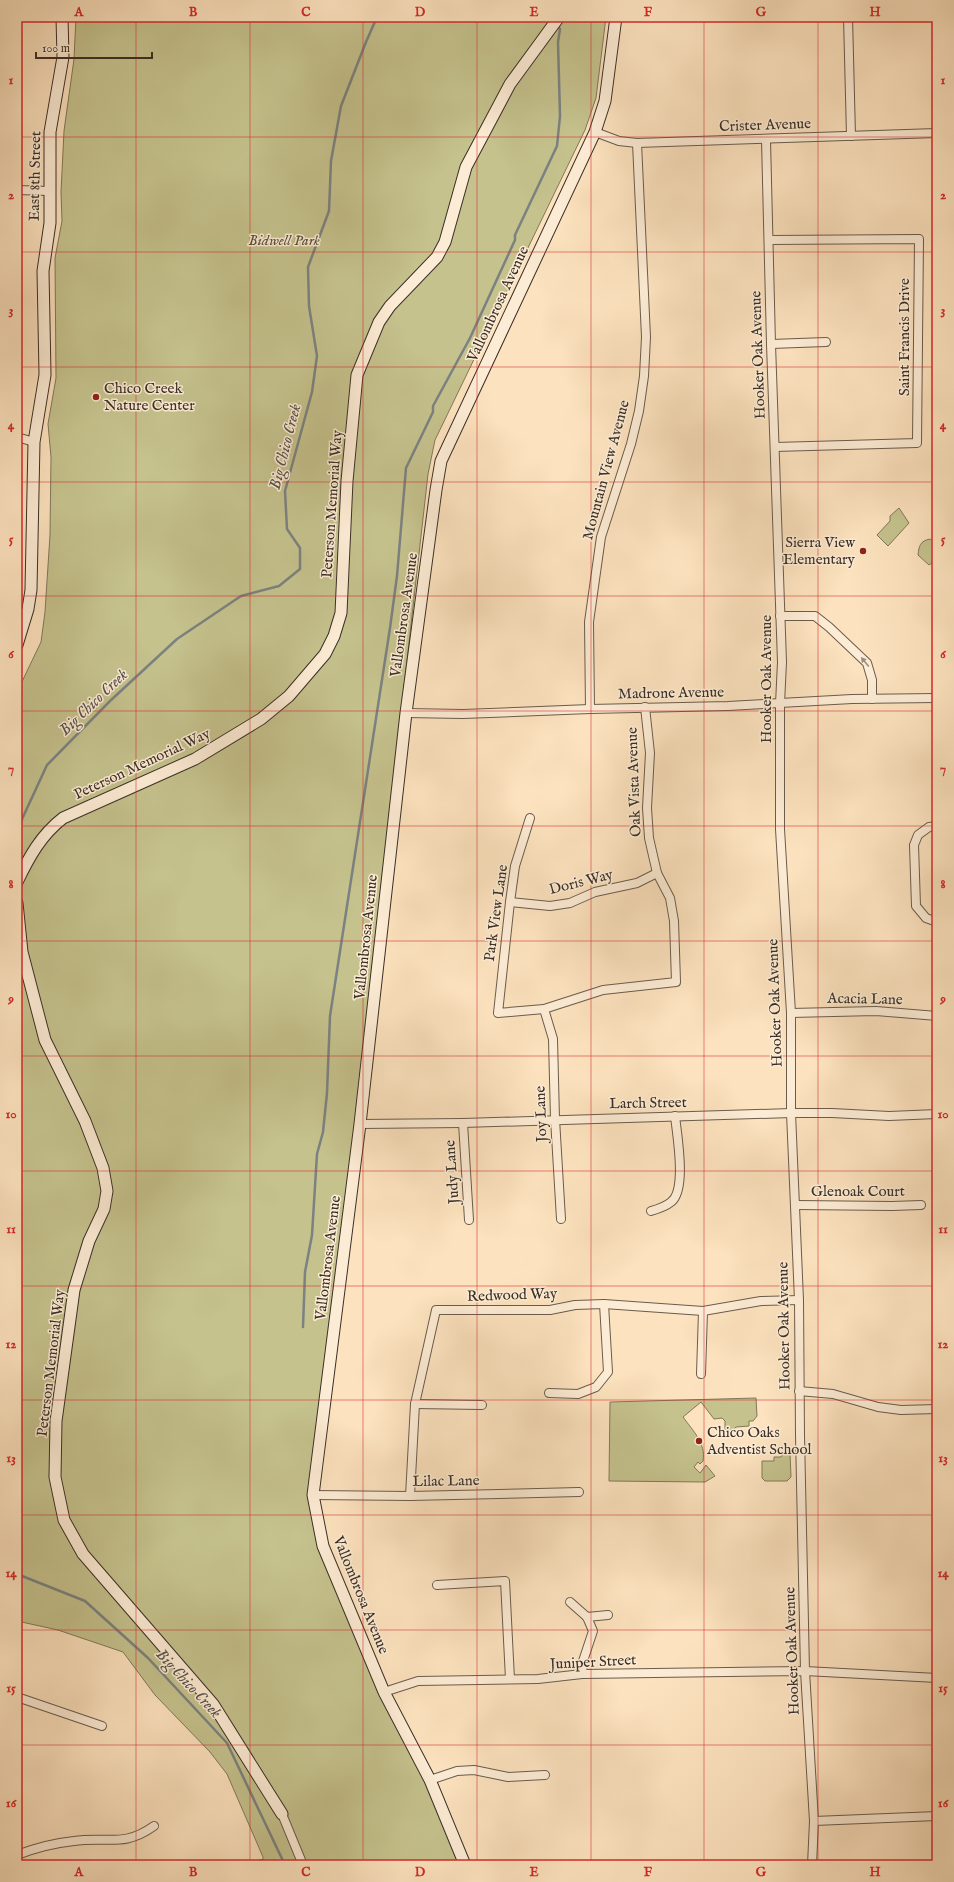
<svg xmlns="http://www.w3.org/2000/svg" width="954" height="1882" font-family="'IM FELL English',serif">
<rect width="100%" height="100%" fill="#fce2be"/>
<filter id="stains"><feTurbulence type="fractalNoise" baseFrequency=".005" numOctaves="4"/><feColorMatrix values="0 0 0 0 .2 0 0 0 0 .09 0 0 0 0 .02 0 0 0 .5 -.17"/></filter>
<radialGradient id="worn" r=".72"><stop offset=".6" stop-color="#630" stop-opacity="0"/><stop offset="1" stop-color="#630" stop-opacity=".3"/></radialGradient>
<g fill="#c5c28d" stroke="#80785a">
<path d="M 76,17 L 606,17 L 596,98 L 585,130 L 435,440 L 428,474 L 313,1495 L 323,1546 L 465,1865 L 263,1865 L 263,1857 L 227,1774 L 210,1752 L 155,1695 L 123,1652 L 58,1630 L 17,1621 L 17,692 L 41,642 L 45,612 L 50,535 L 51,457 L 48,424 L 56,378 L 55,258 L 62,221 L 61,192 L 64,131 L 74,59 Z"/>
<path d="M 899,508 L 909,523 L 888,546 L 877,535 L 890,521 L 890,516 Z"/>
<path d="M 930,539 L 937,545 L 937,559 L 929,565 L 918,555 C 919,546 920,541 930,539 Z"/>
<path d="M 756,1398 L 757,1416 L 753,1421 L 749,1421 L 749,1426 L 736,1427 L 728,1435 L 725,1432 L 725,1421 L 722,1418 L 714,1419 L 701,1402 L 683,1417 C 693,1431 706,1443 703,1461 L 700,1464 L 698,1462 L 694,1467 L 700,1473 L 706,1465 L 715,1476 L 705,1482 L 609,1481 L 610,1402 Z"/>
<path d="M 784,1453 L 790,1453 L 791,1477 L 787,1481 L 765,1481 L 762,1478 L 762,1461 L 774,1461 L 774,1457 L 781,1457 Z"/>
</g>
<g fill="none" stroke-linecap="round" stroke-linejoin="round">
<g stroke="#7b8281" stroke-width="2.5">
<path d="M 17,830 L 47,765 L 110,701 L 177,639 L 241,596 L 279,586 L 300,569 L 300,548 L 287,529 L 285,491 L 312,392 L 317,356 L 309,306 L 308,267 L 329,211 L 331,161 L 341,106 L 366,42 L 377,17"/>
<path d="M 303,1327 L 305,1272 L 312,1235 L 317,1154 L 323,1132 L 327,1093 L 330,1016 L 390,628 L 397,576 L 406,468 L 433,412 L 433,406 L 470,338 L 515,240 L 515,235 L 557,146 L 560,116 L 558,42 L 560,29 L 557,25"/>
<path d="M 17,1574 L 85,1601 L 148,1658 L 227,1743 L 285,1865"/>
</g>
<g stroke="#6a5c4c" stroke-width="10">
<g id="street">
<path d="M 848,17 L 851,136"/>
<path d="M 595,132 L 619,141 L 637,143 L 937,133"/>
<path d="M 766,140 L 771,344 L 782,662 L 780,704 L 780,829 L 791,1013 L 791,1113 L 799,1300 L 800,1435 L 805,1671 L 814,1821 L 812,1865"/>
<path d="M 17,190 L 49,191"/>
<path d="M 769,240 L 919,239 L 917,443 L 775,447"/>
<path d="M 771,344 L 826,342"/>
<path d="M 17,437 L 34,442"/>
<path d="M 780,616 L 815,616 L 829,627 L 867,663 L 872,680 L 872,699"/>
<path d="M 590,709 L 589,622 L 601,537 L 631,444 L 639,411 L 644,376 L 646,337 L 637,143"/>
<path d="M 406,713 L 463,714 L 590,709 L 728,706 L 852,699 L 937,698"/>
<path d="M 530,818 L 515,866 L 510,902 L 498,1013 L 544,1009 L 603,990 L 676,982 L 674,921 L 670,898 L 657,873 L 649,838 L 647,808 L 650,753 L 645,707"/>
<path d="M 937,826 L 929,827 L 918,835 L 914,845 L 916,906 L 926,918 L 937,922"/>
<path d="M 510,902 L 550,906 L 570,903 L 595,892 L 637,883 L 657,873"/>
<path d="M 544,1009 L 553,1039 L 555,1119 L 561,1219"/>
<path d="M 791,1013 L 876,1011 L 937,1016"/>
<path d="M 463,1123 L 469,1220"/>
<path d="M 360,1124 L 463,1123 L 791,1113 L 832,1113 L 889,1116 L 937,1114"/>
<path d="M 796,1205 L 892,1206 L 921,1205"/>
<path d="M 651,1211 C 658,1209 665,1207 671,1202 C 687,1190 677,1135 675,1116"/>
<path d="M 701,1374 L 703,1311"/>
<path d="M 799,1391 L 833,1394 L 878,1407 L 901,1410 L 937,1409"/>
<path d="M 549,1393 L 578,1394 L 596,1387 L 608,1372 L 604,1304"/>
<path d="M 415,1404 L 482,1405"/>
<path d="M 313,1495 L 410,1496 L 579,1492"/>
<path d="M 410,1496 L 415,1404 L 436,1310 L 550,1310 L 575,1305 L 604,1304 L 703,1311 L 761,1301 L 799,1300"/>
<path d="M 437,1585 L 505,1581 L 510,1679"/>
<path d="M 570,1602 L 587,1617 L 593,1631 L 583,1661 L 582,1674"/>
<path d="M 587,1617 L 608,1615"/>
<path d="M 384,1692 L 418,1681 L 538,1679 L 582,1674 L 805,1671 L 937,1678"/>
<path d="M 17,1697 L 102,1726"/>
<path d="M 430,1780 L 457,1771 L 474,1770 L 508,1777 L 545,1775"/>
<path d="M 282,1814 L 303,1865"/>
<path d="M 814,1821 L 937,1816"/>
<path d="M 17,1855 C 35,1848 55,1843 74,1841 C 108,1836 123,1848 154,1826"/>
<path d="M 261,1865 L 262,1864"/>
</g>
</g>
<g stroke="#3a2f26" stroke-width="13">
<g id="secondary">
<path d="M 17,645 L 28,609 L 31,590 L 34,442 L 45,375 L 43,271 L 50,223 L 50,132 L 63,57 L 62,17"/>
<path d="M 17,882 C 29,857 41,835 63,818 L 195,759 L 261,719 L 289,696 L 325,654 L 334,636 L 341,613 L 347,481 L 357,375 L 379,322 L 390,306 L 437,257 L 445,242 L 466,167 L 510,84 L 559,17"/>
<path d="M 17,903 L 22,952 L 45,1040 L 85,1121 L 103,1168 L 107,1191 L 104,1209 L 89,1241 L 74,1290 L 56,1421 L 55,1477 L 64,1520 L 83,1554 L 213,1704 L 282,1814"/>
<path d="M 465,1865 L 430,1780 L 384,1692 L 323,1546 L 313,1495 L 360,1124 L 406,713 L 436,490 L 441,461 L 595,132 L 605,101 L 616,17"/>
</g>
</g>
<use href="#street" stroke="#fdecd5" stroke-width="8"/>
<use href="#secondary" stroke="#fdecd5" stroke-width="11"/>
</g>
<defs><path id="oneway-solid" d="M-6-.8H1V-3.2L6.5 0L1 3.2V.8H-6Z"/></defs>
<use fill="#9c8e7e" href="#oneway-solid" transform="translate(865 662) rotate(-130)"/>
<path fill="none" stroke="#d62828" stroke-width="1" stroke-opacity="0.55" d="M 136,17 L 136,1865M 250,17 L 250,1865M 363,17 L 363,1865M 477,17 L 477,1865M 591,17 L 591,1865M 704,17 L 704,1865M 818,17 L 818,1865M 17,137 L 937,137M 17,252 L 937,252M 17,367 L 937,367M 17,482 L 937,482M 17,596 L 937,596M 17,711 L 937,711M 17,826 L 937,826M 17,941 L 937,941M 17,1056 L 937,1056M 17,1171 L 937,1171M 17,1286 L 937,1286M 17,1400 L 937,1400M 17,1515 L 937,1515M 17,1630 L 937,1630M 17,1745 L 937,1745"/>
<g fill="#8f2418" stroke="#fdecd5" stroke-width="1.5">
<circle cx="96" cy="397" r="4"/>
<circle cx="863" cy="551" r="4"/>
<circle cx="699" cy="1441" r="4"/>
</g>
<g text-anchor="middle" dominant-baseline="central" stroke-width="3" stroke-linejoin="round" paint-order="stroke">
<g font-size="15" fill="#3a2f26" stroke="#fdecd5">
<text transform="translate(765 125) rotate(-2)">Crister Avenue</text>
<text transform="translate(35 176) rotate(-89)">East 8th Street</text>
<text transform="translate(498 304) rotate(-65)">Vallombrosa Avenue</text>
<text transform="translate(904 337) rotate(-90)">Saint Francis Drive</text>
<text transform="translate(758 355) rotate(-92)">Hooker Oak Avenue</text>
<text transform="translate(606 470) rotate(-75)">Mountain View Avenue</text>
<text transform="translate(332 504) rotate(-86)">Peterson Memorial Way</text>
<text transform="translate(404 615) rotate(-82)">Vallombrosa Avenue</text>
<text transform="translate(766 679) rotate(-90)">Hooker Oak Avenue</text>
<text transform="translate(671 693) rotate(-1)">Madrone Avenue</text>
<text transform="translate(142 764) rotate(-25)">Peterson Memorial Way</text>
<text transform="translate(634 782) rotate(-92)">Oak Vista Avenue</text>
<text transform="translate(581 882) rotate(-14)">Doris Way</text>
<text transform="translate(496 913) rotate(-82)">Park View Lane</text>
<text transform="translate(366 937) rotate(-84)">Vallombrosa Avenue</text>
<text transform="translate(865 999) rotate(1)">Acacia Lane</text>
<text transform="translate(775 1003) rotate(-92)">Hooker Oak Avenue</text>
<text transform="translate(648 1103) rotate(-1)">Larch Street</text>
<text transform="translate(541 1114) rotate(-92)">Joy Lane</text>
<text transform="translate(452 1172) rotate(-94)">Judy Lane</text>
<text x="858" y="1191">Glenoak Court</text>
<text transform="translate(328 1258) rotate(-83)">Vallombrosa Avenue</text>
<text transform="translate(512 1295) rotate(-2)">Redwood Way</text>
<text transform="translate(784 1326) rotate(-91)">Hooker Oak Avenue</text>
<text transform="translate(51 1363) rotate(-83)">Peterson Memorial Way</text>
<text transform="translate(446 1481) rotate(-1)">Lilac Lane</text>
<text transform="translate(361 1595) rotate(68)">Vallombrosa Avenue</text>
<text transform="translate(792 1651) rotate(-92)">Hooker Oak Avenue</text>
<text transform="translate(593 1662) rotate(-3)">Juniper Street</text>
</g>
<g font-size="15" font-style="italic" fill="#564c3b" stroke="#fdecd5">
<text x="284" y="240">Bidwell Park</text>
</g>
<g font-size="15" fill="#3a2f26" stroke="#fdecd5" text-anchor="start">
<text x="104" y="388">Chico Creek<tspan x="104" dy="17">Nature Center</tspan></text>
<text x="855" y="542" text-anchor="end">Sierra View<tspan x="855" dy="17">Elementary</tspan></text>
<text x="707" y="1432">Chico Oaks<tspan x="707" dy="17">Adventist School</tspan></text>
</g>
<g font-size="16" font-style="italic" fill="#55524c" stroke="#fdecd5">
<text transform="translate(286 447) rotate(-76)">Big Chico Creek</text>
<text transform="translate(94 703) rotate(-44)">Big Chico Creek</text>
<text transform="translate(188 1684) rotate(47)">Big Chico Creek</text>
</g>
</g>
<rect width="954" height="1882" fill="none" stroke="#fce2be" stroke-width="44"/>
<path d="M36 52v6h116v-6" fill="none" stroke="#3a2f26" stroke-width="2"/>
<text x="42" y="52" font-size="12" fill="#3a2f26" stroke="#fdecd5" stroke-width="3" paint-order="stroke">100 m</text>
<rect x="22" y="22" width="910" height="1838" fill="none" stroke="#d62828" stroke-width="1.5"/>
<g font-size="13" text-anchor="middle" font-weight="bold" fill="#d62828">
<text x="79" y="16">A</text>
<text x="193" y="16">B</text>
<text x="306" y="16">C</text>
<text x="420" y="16">D</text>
<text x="534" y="16">E</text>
<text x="648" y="16">F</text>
<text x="761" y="16">G</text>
<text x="875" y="16">H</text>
<text x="11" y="84">1</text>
<text x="943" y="84">1</text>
<text x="11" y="199">2</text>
<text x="943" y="199">2</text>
<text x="11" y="314">3</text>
<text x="943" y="314">3</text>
<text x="11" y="429">4</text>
<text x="943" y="429">4</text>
<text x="11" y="543">5</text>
<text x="943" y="543">5</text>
<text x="11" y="658">6</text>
<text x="943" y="658">6</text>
<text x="11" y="773">7</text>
<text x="943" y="773">7</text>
<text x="11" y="888">8</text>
<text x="943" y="888">8</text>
<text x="11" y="1003">9</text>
<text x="943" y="1003">9</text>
<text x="11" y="1118">10</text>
<text x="943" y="1118">10</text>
<text x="11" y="1233">11</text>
<text x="943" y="1233">11</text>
<text x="11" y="1348">12</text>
<text x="943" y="1348">12</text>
<text x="11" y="1462">13</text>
<text x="943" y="1462">13</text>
<text x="11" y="1577">14</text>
<text x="943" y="1577">14</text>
<text x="11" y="1692">15</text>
<text x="943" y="1692">15</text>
<text x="11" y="1807">16</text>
<text x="943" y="1807">16</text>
<text x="79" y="1876">A</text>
<text x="193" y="1876">B</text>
<text x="306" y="1876">C</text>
<text x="420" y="1876">D</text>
<text x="534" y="1876">E</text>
<text x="648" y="1876">F</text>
<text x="761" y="1876">G</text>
<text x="875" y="1876">H</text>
</g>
<rect width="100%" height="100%" filter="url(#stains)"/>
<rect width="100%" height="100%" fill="url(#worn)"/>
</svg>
